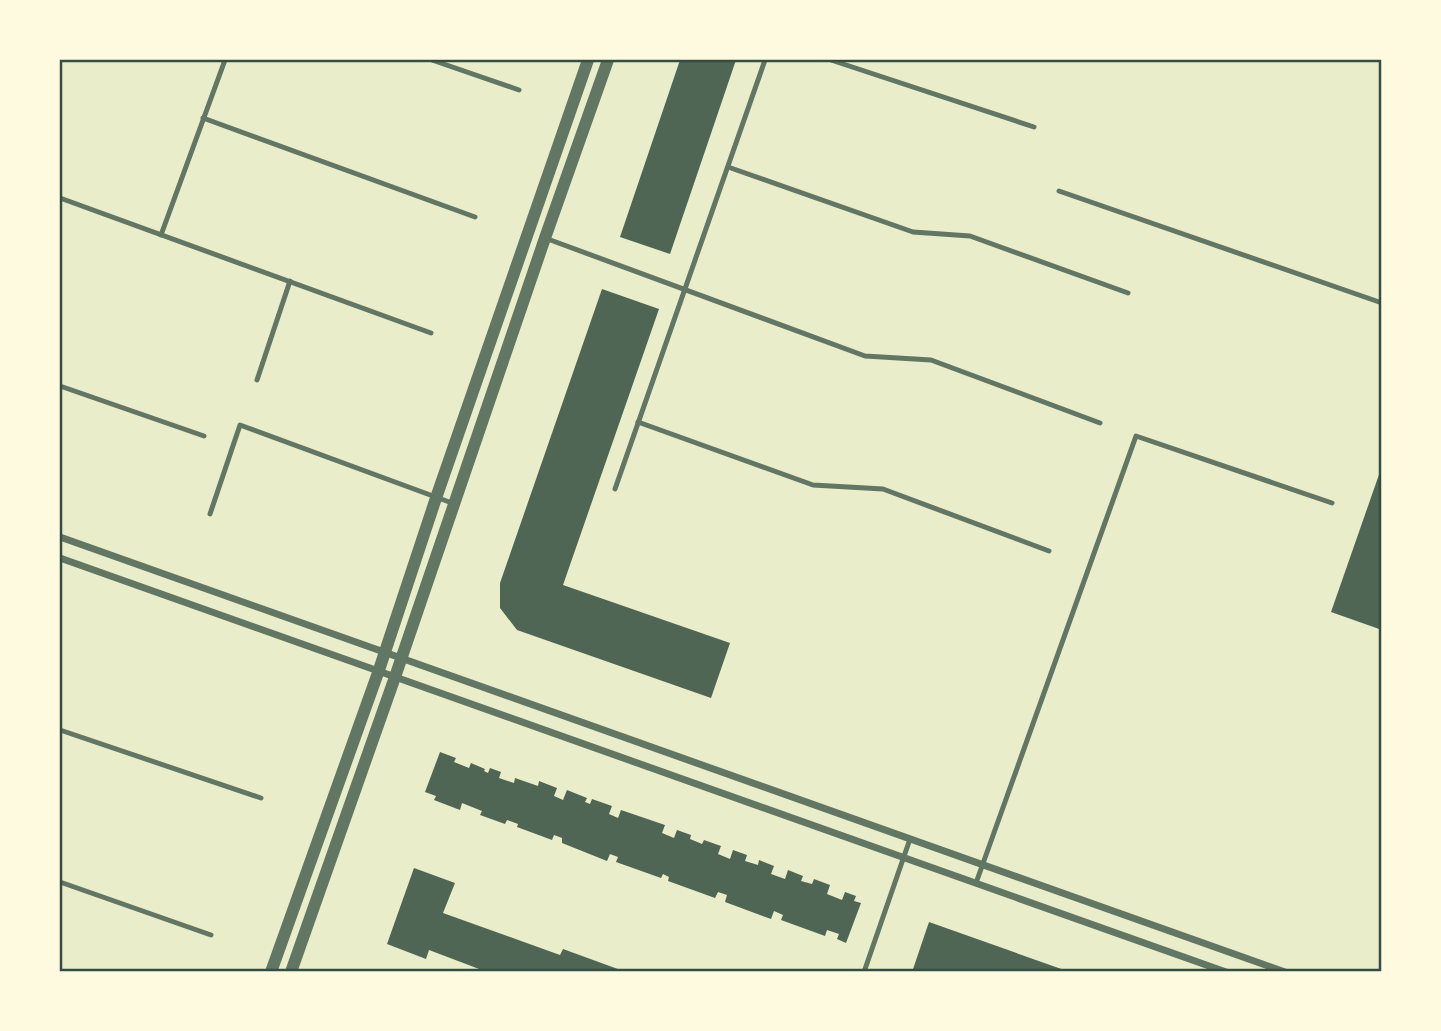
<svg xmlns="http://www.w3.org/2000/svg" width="1441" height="1031" font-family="'DM Sans',sans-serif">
<rect width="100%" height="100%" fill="#e9edc9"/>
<g fill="#4f6655">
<path d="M 680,60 L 736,60 L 670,254 L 620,237 Z"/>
<path d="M 602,289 L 659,309 L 563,585 L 730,643 L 711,698 L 517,630 L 500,608 L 500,583 Z"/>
<path d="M 1382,466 L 1382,630 L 1331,612 Z"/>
<path d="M 440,752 L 456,758 L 454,762 L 469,768 L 471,763 L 485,769 L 484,771 L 488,773 L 490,768 L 501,772 L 499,778 L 514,783 L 515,778 L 538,786 L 539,781 L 557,788 L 554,796 L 563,800 L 567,790 L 587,798 L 585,802 L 590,804 L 592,799 L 612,806 L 609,814 L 618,818 L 621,810 L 665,825 L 662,833 L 674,838 L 677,830 L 691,835 L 690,839 L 702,844 L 704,840 L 721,846 L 718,854 L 730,859 L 733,850 L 747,855 L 745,861 L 758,865 L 759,860 L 774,866 L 771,874 L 785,879 L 788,870 L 803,876 L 801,881 L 812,884 L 814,879 L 830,885 L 827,894 L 842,900 L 845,892 L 856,896 L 854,901 L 861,903 L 846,943 L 837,939 L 839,934 L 827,930 L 825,936 L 781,920 L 783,915 L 774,911 L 771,919 L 725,902 L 727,895 L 718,892 L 715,898 L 668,881 L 669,877 L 663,874 L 661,878 L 616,862 L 618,857 L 610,854 L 607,861 L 562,843 L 562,838 L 554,835 L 552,840 L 517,827 L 518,824 L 507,820 L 505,824 L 480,815 L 482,811 L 462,803 L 460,810 L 434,800 L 436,796 L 425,792 Z"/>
<path d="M 414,868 L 455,883 L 443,913 L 560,955 L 563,949 L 626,972 L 487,972 L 429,950 L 426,959 L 387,944 Z"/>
<path d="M 929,922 L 1067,971 L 1067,972 L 912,972 Z"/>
</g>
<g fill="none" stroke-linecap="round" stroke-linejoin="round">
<g stroke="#617663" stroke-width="5">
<path d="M 432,60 L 519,90"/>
<path d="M 831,60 L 1034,127"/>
<path d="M 203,118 L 475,217"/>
<path d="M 728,167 L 913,232 L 970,236 L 1128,293"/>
<path d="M 1059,191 L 1382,303"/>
<path d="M 60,198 L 431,333"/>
<path d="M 161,235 L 225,60"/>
<path d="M 545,238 L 865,356 L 931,360 L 1100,423"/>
<path d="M 257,380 L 290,281"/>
<path d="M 60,386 L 204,436"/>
<path d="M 638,422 L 813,485 L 883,489 L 1049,551"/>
<path d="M 615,489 L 765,60"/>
<path d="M 210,514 L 240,425 L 452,503"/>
<path d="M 60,730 L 261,798"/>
<path d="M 60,882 L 211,935"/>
<path d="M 976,883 L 1136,436 L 1332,503"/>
<path d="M 864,972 L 910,839"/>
</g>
<g stroke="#617663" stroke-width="7">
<path d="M 60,537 L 1285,972"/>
<path d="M 60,558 L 1226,972"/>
</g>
<g stroke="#617663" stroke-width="12">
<path d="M 271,972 L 379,670 L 436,498 L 588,60"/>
<path d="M 291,972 L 395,677 L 545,238 L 608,60"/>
</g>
</g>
<rect width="1441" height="1031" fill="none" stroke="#fefae0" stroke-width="122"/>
<rect x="61" y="61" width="1319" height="909" fill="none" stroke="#344e41" stroke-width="2.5"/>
</svg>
